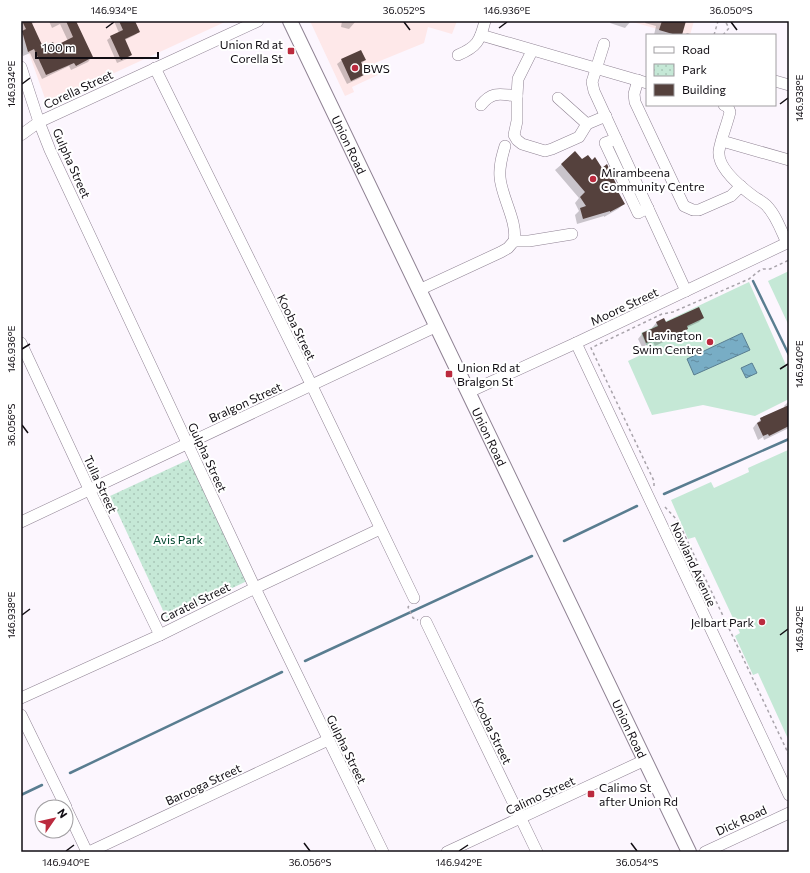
<svg xmlns="http://www.w3.org/2000/svg" width="810" height="873" font-family="Commissioner,sans-serif">
<defs>
<pattern id="park-dots" width="8" height="8" patternUnits="userSpaceOnUse"><rect width="8" height="8" fill="#c5e8d6"/><path d="M2 2h.1M6 6h.1" fill="none" stroke="#a8c6b7" stroke-width="1.8" stroke-linecap="round"/></pattern>
<pattern id="water-ripples" width="26" height="14" patternUnits="userSpaceOnUse"><rect width="26" height="14" fill="#78adc5"/><path d="M2 4q2-2 4 0t4 0M15 11q2-2 4 0t4 0" fill="none" stroke="#618b9f"/></pattern>
</defs>
<rect width="100%" height="100%" fill="#fcf6fe"/>
<g fill="#fee8e9">
<path d="M 21,21 L 227,21 L 47,104 L 21,31 Z"/>
<path d="M 310,21 L 457,21 L 452,34 L 428,27 L 424,43 L 375,63 L 380,74 L 352,87 L 354,92 L 345,96 Z"/>
<path d="M 629,21 L 694,21 L 690,35 L 679,35 Z"/>
</g>
<path fill="url(#park-dots)" d="M 190,459 L 247,581 L 167,619 L 110,496 Z"/>
<g fill="#c5e8d6">
<path d="M 789,271 L 789,326 L 768,281 Z"/>
<path d="M 749,282 L 789,372 L 789,399 L 755,416 L 703,405 L 652,415 L 628,361 L 649,351 L 641,333 Z"/>
<path d="M 788,450 L 789,453 L 789,741 L 758,673 L 753,675 L 735,636 L 740,633 L 695,537 L 688,539 L 671,500 L 711,482 L 714,488 L 749,472 L 748,468 Z"/>
</g>
<g fill="url(#water-ripples)" stroke="#597d90">
<path d="M 742,333 L 750,350 L 694,375 L 687,359 Z"/>
<path d="M 752,363 L 757,373 L 746,378 L 741,368 Z"/>
</g>
<g fill="#0003">
<path d="M 21,21 L 39,21 L 31,24 L 42,48 L 54,47 L 68,41 L 60,24 L 52,28 L 49,21 L 77,21 L 76,22 L 92,57 L 88,62 L 71,70 L 69,66 L 42,79 L 30,53 L 23,56 L 21,49 Z"/>
<path d="M 114,21 L 134,21 L 139,32 L 135,35 L 125,40 L 131,55 L 127,59 L 117,63 L 107,40 L 111,37 L 119,33 Z"/>
<path d="M 342,21 L 356,21 L 349,29 L 341,27 Z"/>
<path d="M 611,21 L 631,21 L 625,28 L 610,23 Z"/>
<path d="M 646,21 L 685,21 L 681,35 L 654,35 L 656,26 L 645,23 Z"/>
<path d="M 342,60 L 365,60 L 361,64 L 365,73 L 360,78 L 347,84 L 337,64 Z"/>
<path d="M 575,153 L 582,160 L 602,169 L 617,188 L 615,190 L 624,204 L 618,209 L 604,217 L 604,216 L 577,224 L 575,215 L 579,211 L 575,203 L 579,198 L 555,170 Z"/>
<path d="M 703,318 L 699,322 L 686,328 L 682,333 L 655,346 L 653,342 L 642,347 L 638,339 L 642,334 L 653,330 L 652,328 L 656,323 L 664,320 L 666,324 Z"/>
<path d="M 789,401 L 789,428 L 764,440 L 763,437 L 758,440 L 753,428 L 756,424 L 761,419 L 785,408 L 784,406 Z"/>
</g>
<g fill="none" stroke-linecap="round" stroke-linejoin="round">
<g stroke="#597d90" stroke-width="2.5">
<path d="M 753,281 L 789,355"/>
<path d="M 664,494 L 789,439"/>
<path d="M 564,541 L 637,506"/>
<path d="M 305,661 L 532,556"/>
<path d="M 70,773 L 282,672"/>
<path d="M 21,795 L 42,785"/>
</g>
</g>
<g fill="#55413d">
<path d="M 22,21 L 31,21 L 43,47 L 53,42 L 55,46 L 73,37 L 66,21 L 76,21 L 93,57 L 76,66 L 74,63 L 46,75 L 34,49 L 28,52 L 22,31 L 26,29 Z"/>
<path d="M 119,21 L 135,21 L 140,32 L 125,39 L 132,55 L 121,60 L 110,36 L 123,30 Z"/>
<path d="M 662,21 L 686,21 L 682,35 L 676,35 L 659,30 Z"/>
<path d="M 361,50 L 366,60 L 361,62 L 366,74 L 351,81 L 341,59 Z"/>
<path d="M 575,151 L 582,159 L 588,155 L 592,160 L 595,157 L 602,168 L 607,164 L 618,188 L 616,188 L 625,204 L 610,212 L 610,211 L 583,219 L 580,208 L 586,206 L 580,197 L 585,192 L 561,164 Z"/>
<path d="M 699,307 L 704,318 L 687,326 L 688,329 L 660,342 L 658,338 L 646,343 L 642,333 L 658,326 L 656,322 L 664,318 L 666,322 Z"/>
<path d="M 789,405 L 789,426 L 769,436 L 768,434 L 763,436 L 757,423 L 761,421 L 760,418 Z"/>
</g>
<g fill="none" stroke-linecap="round" stroke-linejoin="round">
<g stroke="#8f8293" stroke-width="12">
<g id="minor">
<path d="M 481,35 L 647,83"/>
<path d="M 604,44 L 592,82 L 594,91 L 686,291"/>
<path d="M 532,51 L 518,79 L 517,96 L 517,121 L 514,135 L 517,140 L 522,144 L 545,151 L 552,149 L 579,137 L 587,124 L 606,116"/>
<path d="M 458,55 C 477,47 480,41 485,21"/>
<path d="M 21,67 L 39,122 L 50,150 L 255,588 L 383,852"/>
<path d="M 155,68 L 312,386 L 414,598"/>
<path d="M 638,80 L 634,94 L 635,102 L 684,206 L 693,210 L 699,210 L 731,196 L 741,186"/>
<path d="M 775,81 L 789,85"/>
<path d="M 558,98 L 587,124"/>
<path d="M 481,105 C 492,91 500,94 517,96"/>
<path d="M 724,105 L 728,107 L 730,112 C 727,125 721,138 719,151 C 717,168 741,187 753,196 C 757,199 762,201 766,205 C 776,215 781,230 787,243"/>
<path d="M 21,135 L 39,122 L 258,21"/>
<path d="M 616,139 L 605,143 L 638,213 L 648,208"/>
<path d="M 722,141 L 789,160"/>
<path d="M 514,241 L 529,241 L 572,234"/>
<path d="M 419,290 L 501,252 L 508,248 L 514,241 C 518,222 501,196 500,177 C 499,166 502,156 505,146"/>
<path d="M 21,343 L 89,489 L 160,635"/>
<path d="M 576,343 L 789,795"/>
<path d="M 469,392 L 576,343 L 789,242"/>
<path d="M 21,522 L 437,326"/>
<path d="M 426,622 L 537,852"/>
<path d="M 21,698 L 160,635 L 255,588 L 380,529"/>
<path d="M 21,715 L 66,807"/>
<path d="M 66,808 L 87,852"/>
<path d="M 89,852 L 328,740"/>
<path d="M 447,852 L 645,760"/>
<path d="M 705,852 L 789,813"/>
</g>
</g>
<g stroke="#8f8293" stroke-width="16">
<g id="major">
<path id="s1" d="M 290,21 L 689,852"/>
</g>
</g>
<g stroke="#a8a3aa" stroke-width="1.5" stroke-dasharray="3 3" stroke-linecap="butt">
<path d="M 687,35 L 687,34 L 692,35"/>
<path d="M 714,35 L 718,21"/>
<path d="M 723,35 L 729,28 L 725,21"/>
<path d="M 654,486 L 654,481 L 591,348 L 662,314 L 673,312 L 749,279 L 759,271 L 763,269 L 770,269 L 789,260"/>
<path d="M 665,507 L 678,521 L 789,755"/>
<path d="M 409,606 L 408,607 L 413,618 L 418,620"/>
</g>
<use href="#minor" stroke="#fff" stroke-width="11"/>
<use href="#major" stroke="#fff" stroke-width="14"/>
</g>
<path fill="none" stroke="#110d13" stroke-width="1.5" d="M 404,22 L 410,30M 731,22 L 737,30M 106,28 L 114,22M 499,28 L 507,22M 22,84 L 30,78M 780,104 L 788,98M 22,349 L 30,344M 780,369 L 788,364M 22,425 L 28,433M 22,615 L 30,609M 780,635 L 788,629M 304,843 L 310,851M 631,843 L 637,851M 66,851 L 74,845M 459,851 L 468,845"/>
<g fill="#bb2a3e" stroke="#fff" stroke-width="1.5">
<rect x="287" y="47" width="8" height="8" rx="2"/>
<circle cx="355" cy="68" r="4"/>
<circle cx="593" cy="179" r="4"/>
<circle cx="710" cy="342" r="4"/>
<rect x="445" y="370" width="8" height="8" rx="2"/>
<circle cx="762" cy="622" r="4"/>
<rect x="587" y="790" width="8" height="8" rx="2"/>
</g>
<g text-anchor="middle" dominant-baseline="central" stroke-width="4" stroke-linejoin="round" paint-order="stroke">
<g font-size="12" fill="#110d13" stroke="#fff" text-anchor="start">
<text x="283" y="44" text-anchor="end">Union Rd at<tspan x="283" dy="14">Corella St</tspan></text>
<text x="363" y="68">BWS</text>
<text x="601" y="172">Mirambeena<tspan x="601" dy="14">Community Centre</tspan></text>
<text x="702" y="335" text-anchor="end">Lavington<tspan x="702" dy="14">Swim Centre</tspan></text>
<text x="457" y="367">Union Rd at<tspan x="457" dy="14">Bralgon St</tspan></text>
<text x="754" y="622" text-anchor="end">Jelbart Park</text>
<text x="599" y="787">Calimo St<tspan x="599" dy="14">after Union Rd</tspan></text>
</g>
<g font-size="12" fill="#110d13" stroke="#fff">
<text transform="translate(78 89) rotate(-25)">Corella Street</text>
<text stroke="none"><textPath href="#s1" startOffset="137">Union Road</textPath></text>
<text transform="translate(72 163) rotate(66)">Gulpha Street</text>
<text transform="translate(624 306) rotate(-25)">Moore Street</text>
<text transform="translate(297 327) rotate(64)">Kooba Street</text>
<text transform="translate(245 402) rotate(-25)">Bralgon Street</text>
<text stroke="none"><textPath href="#s1" startOffset="461">Union Road</textPath></text>
<text transform="translate(208 457) rotate(65)">Gulpha Street</text>
<text transform="translate(101 484) rotate(65)">Tulla Street</text>
<text transform="translate(694 564) rotate(65)">Nowland Avenue</text>
<text transform="translate(195 602) rotate(-26)">Caratel Street</text>
<text stroke="none"><textPath href="#s1" startOffset="785">Union Road</textPath></text>
<text transform="translate(493 731) rotate(64)">Kooba Street</text>
<text transform="translate(347 749) rotate(64)">Gulpha Street</text>
<text transform="translate(203 784) rotate(-25)">Barooga Street</text>
<text transform="translate(540 795) rotate(-25)">Calimo Street</text>
<text transform="translate(741 820) rotate(-25)">Dick Road</text>
</g>
<g font-size="12" fill="#00452d" stroke="#fff">
<text x="178" y="539">Avis Park</text>
</g>
</g>
<rect width="810" height="873" fill="none" stroke="#ffffff" stroke-width="44"/>
<rect x="646" y="34" width="130" height="72" fill="#ffffff" stroke="#a09ea1"/>
<rect x="654" y="47" width="20" height="6" fill="#ffffff" stroke="#a09ea1"/>
<text x="682" y="54" font-size="12" fill="#110d13">Road</text>
<rect x="654" y="64" width="20" height="12" fill="url(#park-dots)" stroke="#a09ea1"/>
<text x="682" y="74" font-size="12" fill="#110d13">Park</text>
<rect x="654" y="84" width="20" height="12" fill="#55413d" stroke="#a09ea1"/>
<text x="682" y="94" font-size="12" fill="#110d13">Building</text>
<g transform="translate(54 819) rotate(56)"><circle r="19" fill="#ffffff" stroke="#a09ea1"/>
<path d="M0-3L7 15L0 10L-7 15Z" fill="#bb2a3e"/>
<text y="-6" font-size="11" font-weight="bold" text-anchor="middle" fill="#110d13">N</text>
</g>
<path d="M36 52v6h122v-6" fill="none" stroke="#110d13" stroke-width="2"/>
<text x="42" y="52" font-size="12" fill="#110d13" stroke="#ffffff" stroke-width="3" paint-order="stroke">100 m</text>
<rect x="22" y="22" width="766" height="829" fill="none" stroke="#110d13" stroke-width="1.5"/>
<g font-size="10" text-anchor="middle" fill="#110d13">
<text x="114" y="14">146.934°E</text>
<text x="404" y="14">36.052°S</text>
<text x="507" y="14">146.936°E</text>
<text x="731" y="14">36.050°S</text>
<text transform="translate(11 84) rotate(-90)" y="4">146.934°E</text>
<text transform="translate(799 98) rotate(-90)" y="4">146.938°E</text>
<text transform="translate(11 349) rotate(-90)" y="4">146.936°E</text>
<text transform="translate(799 364) rotate(-90)" y="4">146.940°E</text>
<text transform="translate(11 425) rotate(-90)" y="4">36.056°S</text>
<text transform="translate(11 615) rotate(-90)" y="4">146.938°E</text>
<text transform="translate(799 629) rotate(-90)" y="4">146.942°E</text>
<text x="66" y="866">146.940°E</text>
<text x="310" y="866">36.056°S</text>
<text x="459" y="866">146.942°E</text>
<text x="637" y="866">36.054°S</text>
</g>
</svg>
